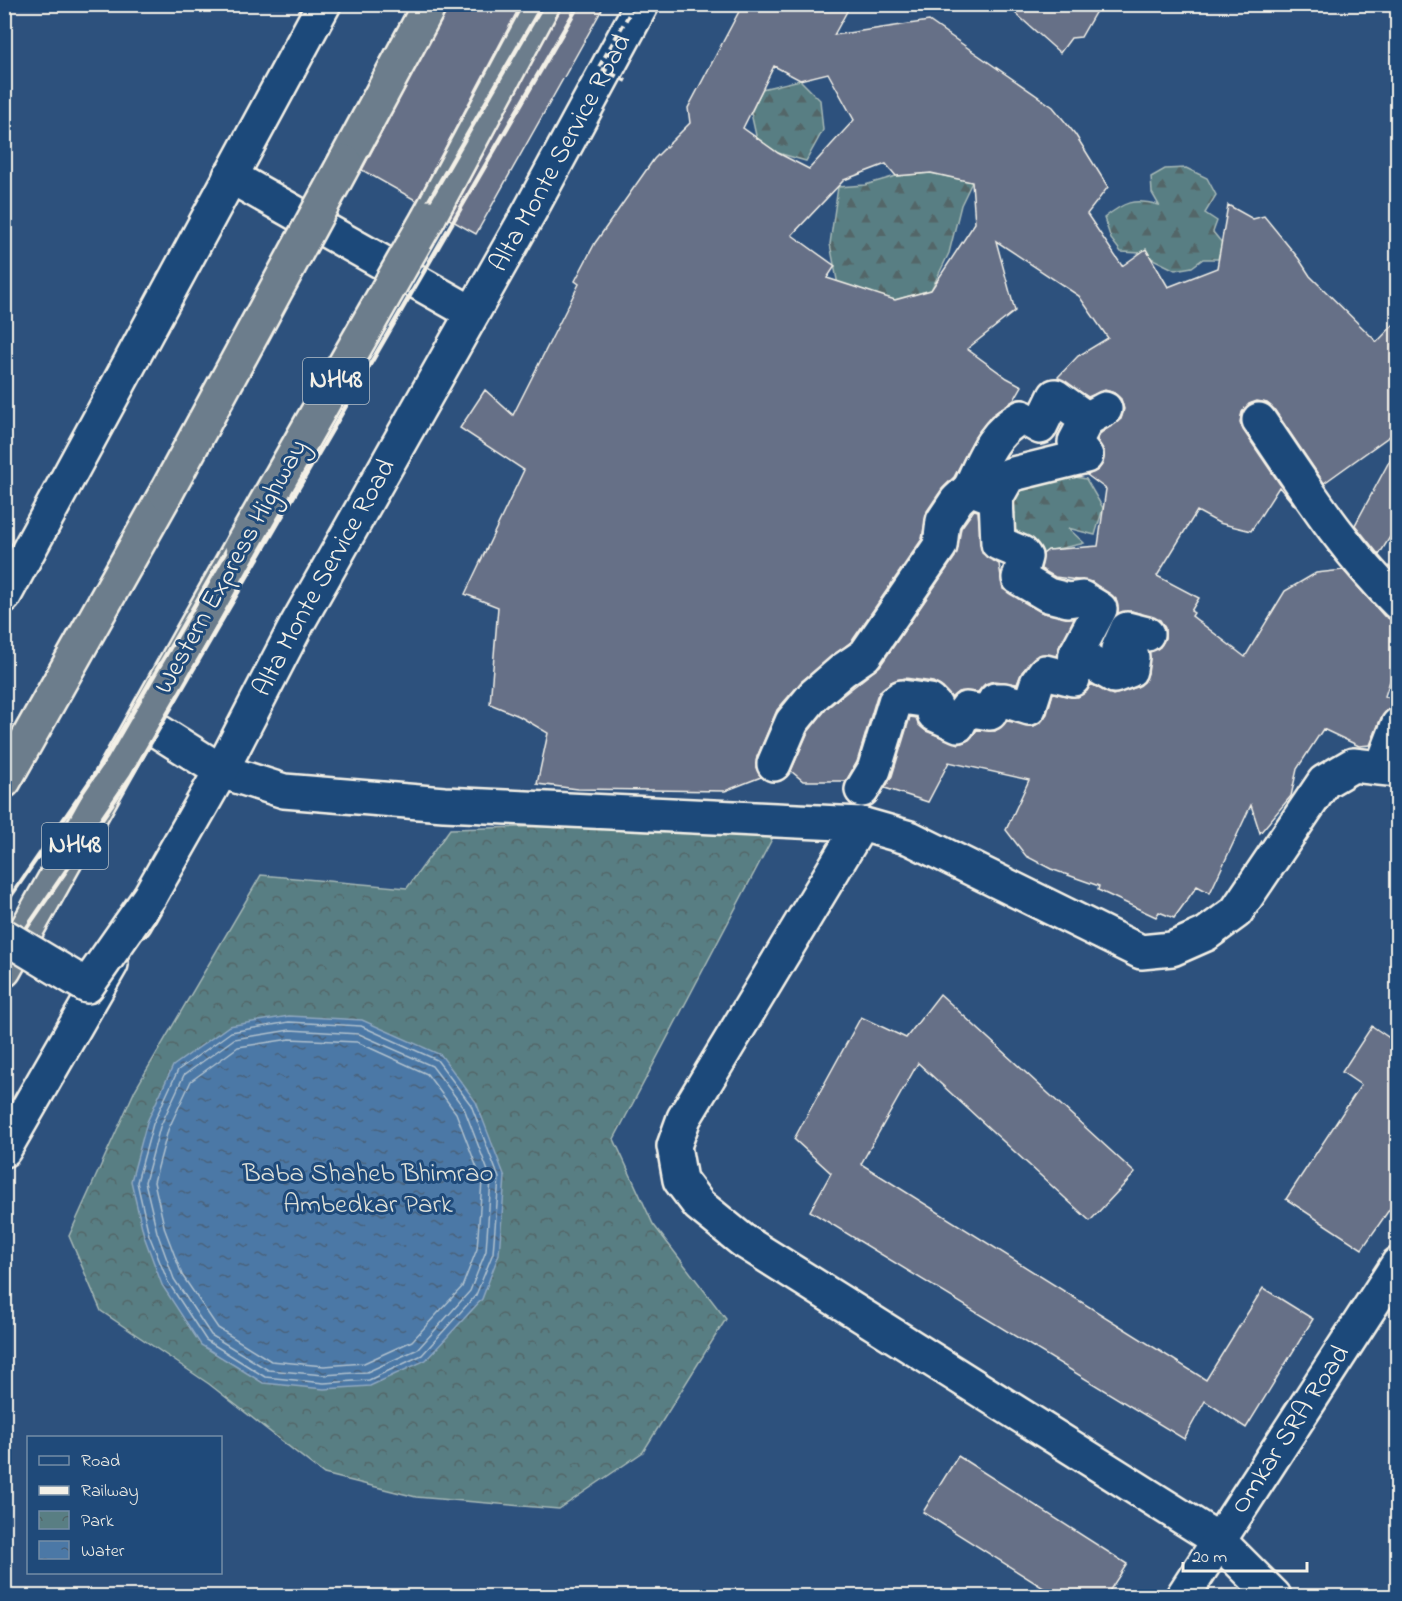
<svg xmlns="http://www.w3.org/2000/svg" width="1402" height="1601" font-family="'Indie Flower',sans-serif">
<defs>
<pattern id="forest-firs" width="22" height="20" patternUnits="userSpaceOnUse" patternTransform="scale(1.5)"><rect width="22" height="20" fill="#597e83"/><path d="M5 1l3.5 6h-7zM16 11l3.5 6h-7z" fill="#526668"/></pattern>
<pattern id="park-crowns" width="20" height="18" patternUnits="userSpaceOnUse" patternTransform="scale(1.5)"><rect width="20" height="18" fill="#597e83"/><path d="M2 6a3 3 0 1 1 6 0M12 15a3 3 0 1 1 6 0" fill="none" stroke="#526668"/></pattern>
<pattern id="water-ripples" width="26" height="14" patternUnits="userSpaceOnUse" patternTransform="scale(1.5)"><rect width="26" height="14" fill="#4b78a6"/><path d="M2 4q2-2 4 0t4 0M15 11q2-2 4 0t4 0" fill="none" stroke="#4a627b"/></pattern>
</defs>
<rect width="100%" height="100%" fill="#2d517d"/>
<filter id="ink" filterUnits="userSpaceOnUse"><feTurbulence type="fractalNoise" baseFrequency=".0167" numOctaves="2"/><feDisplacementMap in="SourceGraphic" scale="12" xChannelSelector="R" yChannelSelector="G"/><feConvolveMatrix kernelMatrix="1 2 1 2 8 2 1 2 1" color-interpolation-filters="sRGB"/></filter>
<g filter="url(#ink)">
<g fill="url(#forest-firs)" stroke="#a6b8b6" stroke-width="1.5">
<path d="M 800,80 L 820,100 L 823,130 L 806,161 L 778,153 L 757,140 L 751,113 L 762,89 Z"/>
<path d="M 1186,168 L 1207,178 L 1216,195 L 1205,213 L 1217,221 L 1213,232 L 1222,243 L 1218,259 L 1203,259 L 1192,267 L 1175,270 L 1141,253 L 1121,252 L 1111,239 L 1104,218 C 1124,202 1133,198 1159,205 L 1152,193 L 1151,177 L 1165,169 Z"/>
<path d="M 930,173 L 972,182 L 961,205 L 949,253 L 931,290 L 894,300 L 839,290 L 830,244 L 838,187 L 865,185 L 896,176 Z"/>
<path d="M 1029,468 L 1086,479 L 1103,508 L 1095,535 L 1068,528 L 1084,543 C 1069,548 1052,547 1039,557 L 1037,545 L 1022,544 L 1002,519 L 1015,513 L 1004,503 Z"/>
</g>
<path fill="url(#park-crowns)" stroke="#a6b8b6" stroke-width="1.5" d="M 782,820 L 614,1139 L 653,1224 L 726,1319 L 643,1452 L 559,1509 L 416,1497 L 324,1474 L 209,1384 L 101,1311 L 69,1236 L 135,1090 L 261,875 L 407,888 L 450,829 Z"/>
<path fill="url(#water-ripples)" stroke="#8fa8c0" stroke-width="1.5" d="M 289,1016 L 362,1020 L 441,1055 L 476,1102 L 505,1177 L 499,1254 L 482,1299 L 426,1360 L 370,1386 L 324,1389 L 263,1383 L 201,1345 L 162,1285 L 144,1236 L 131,1181 L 147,1122 L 173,1066 L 229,1026 Z"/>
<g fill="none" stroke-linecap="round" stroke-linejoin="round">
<g stroke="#b0c1ce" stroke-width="1.5">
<path d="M 289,1022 L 361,1026 L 437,1060 L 471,1105 L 499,1178 L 493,1253 L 476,1295 L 422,1355 L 369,1380 L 324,1383 L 265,1377 L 206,1340 L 168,1282 L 149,1235 L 137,1182 L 153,1124 L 178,1070 L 231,1032 Z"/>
<path d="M 290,1030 L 359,1034 L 432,1066 L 464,1108 L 491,1179 L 486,1251 L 470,1291 L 418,1349 L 367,1372 L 324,1375 L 268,1370 L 211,1335 L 174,1279 L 157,1232 L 145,1182 L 160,1127 L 184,1075 L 234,1039 Z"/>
<path d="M 290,1039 L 357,1042 L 427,1074 L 456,1113 L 482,1181 L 477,1249 L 462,1287 L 412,1341 L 364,1363 L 324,1366 L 271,1361 L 218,1328 L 182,1275 L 165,1230 L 154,1182 L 168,1130 L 191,1081 L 238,1047 Z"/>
</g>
</g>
<g fill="#666f87" stroke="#f4f1e8" stroke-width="1.5" fill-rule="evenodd">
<path d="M 449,4 L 521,4 L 417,201 L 362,170 Z"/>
<path d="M 562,4 L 605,4 L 476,234 L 449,219 Z"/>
<path d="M 743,4 L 851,4 L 834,35 L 929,21 L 1053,107 L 1075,134 L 1108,187 L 1087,214 L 1122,266 L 1146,249 L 1168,287 L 1217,268 L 1228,205 L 1253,219 L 1264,216 L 1299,259 L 1310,276 L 1377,342 L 1398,320 L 1398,430 L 1324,483 L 1274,409 L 1267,403 L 1257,401 L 1249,404 L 1242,412 L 1240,422 L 1243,430 L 1294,505 L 1279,487 L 1251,531 L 1219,523 L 1197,511 L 1157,576 L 1199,598 L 1191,611 L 1194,613 L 1192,616 L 1245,657 L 1285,591 L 1316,573 L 1343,570 L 1384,616 L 1398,621 L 1398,638 L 1391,658 L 1397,660 L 1385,696 L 1394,700 L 1393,707 L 1381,718 L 1370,745 L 1359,746 L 1323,729 L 1297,769 L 1291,796 L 1260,833 L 1251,805 L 1210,893 L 1197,886 L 1174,918 L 1159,912 L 1156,917 L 1098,890 L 1099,886 L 1051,869 L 1026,856 L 1006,830 L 1029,780 L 949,762 L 928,802 L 885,788 L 892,776 L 910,717 L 917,718 L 918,724 L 926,731 L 959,744 L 969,740 L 977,730 L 995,731 L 1007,721 L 1034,726 L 1041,722 L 1047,714 L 1053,693 L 1078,697 L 1087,691 L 1091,684 L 1113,695 L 1137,687 L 1144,682 L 1148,673 L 1149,652 L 1160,647 L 1165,638 L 1165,628 L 1160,620 L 1132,611 L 1118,613 L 1116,599 L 1092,582 L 1055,577 L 1041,569 L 1043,554 L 1048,550 L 1098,546 L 1106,489 L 1087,475 L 1098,470 L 1103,463 L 1104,452 L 1097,440 L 1101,433 L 1121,419 L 1124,409 L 1121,399 L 1114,393 L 1105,390 L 1088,397 L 1057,378 L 1078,356 L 1108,338 L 1079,296 L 996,241 L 1015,311 L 967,349 L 1007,378 L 1022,386 L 1014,400 L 991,416 L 975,437 L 954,477 L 942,489 L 927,511 L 922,539 L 852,641 L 802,681 L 777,710 L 757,757 L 756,767 L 761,777 L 725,791 L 578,789 L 537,784 L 548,733 L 519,716 L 490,704 L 498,607 L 465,594 L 524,470 L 460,428 L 485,390 L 513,415 L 579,284 L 575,281 L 595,243 L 654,159 L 690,123 L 688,108 ZM 774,66 L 800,80 L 828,73 L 854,120 L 809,169 L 778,153 L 743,128 ZM 886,164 L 896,176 L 931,173 L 972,182 L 975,223 L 931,290 L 895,300 L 827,278 L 835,266 L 792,235 L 844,180 Z"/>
<path d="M 1005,4 L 1100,4 L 1081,37 L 1071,38 L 1060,53 Z"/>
<path d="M 1398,445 L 1398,524 L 1379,555 L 1355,525 Z"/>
<path d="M 974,510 L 978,511 L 982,553 L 999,564 L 1003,589 L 1043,613 L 1074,618 L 1057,656 L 1038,655 L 1022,672 L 1017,684 L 994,681 L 985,684 L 978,692 L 958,692 L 952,698 L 943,688 L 933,682 L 905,678 L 891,682 L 877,696 L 857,762 L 846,781 L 803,781 L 791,771 L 808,732 L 827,708 L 880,666 L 955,557 L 961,528 Z"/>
<path d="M 940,994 L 1135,1173 L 1090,1221 L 918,1063 L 861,1164 L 1206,1380 L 1263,1288 L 1313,1319 L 1246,1428 L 1205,1401 L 1184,1439 L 810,1211 L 831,1173 L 794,1139 L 861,1017 L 906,1038 Z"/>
<path d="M 1372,1026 L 1391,1039 L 1398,1030 L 1398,1197 L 1362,1249 L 1286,1199 L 1361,1085 L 1342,1072 Z"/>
<path d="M 958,1456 L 1127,1564 L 1106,1596 L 1056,1596 L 923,1512 Z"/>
</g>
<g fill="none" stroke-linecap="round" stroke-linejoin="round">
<g stroke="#f4f1e8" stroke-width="38">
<g id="minor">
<path d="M 230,176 L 472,313"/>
<path d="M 1259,420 C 1302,483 1343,549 1398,603"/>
<path d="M 970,488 C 983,460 993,431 1022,417 L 1040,427 L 1055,396 L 1087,419"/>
<path d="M 996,498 L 1009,475 L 1086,456 L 1075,442 L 1087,419 L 1105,409"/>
<path d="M 4,596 L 324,4"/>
<path d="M 145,723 L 221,771 L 284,791 L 444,804 L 861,824 L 910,838 L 1141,952 L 1172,949 L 1206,934 L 1236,912 L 1324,782 L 1353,765 L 1398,770"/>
<path d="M 774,764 L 792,722 L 814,695 L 843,670 L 865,655 L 940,546 L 943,521 L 957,500 L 970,488 L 996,498 L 998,543 L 1022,553 L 1025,557 L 1019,578 L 1048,595 L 1068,600 L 1082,598 L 1100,609 L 1076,654"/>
<path d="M 1382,767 L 1398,725"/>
<path d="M 862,790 L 874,770 L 895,702 L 902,697 L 930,701 L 935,706 L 934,714 L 958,725 L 966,709 L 990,713 L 995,700 L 1004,700 L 1029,708 L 1037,683 L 1045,672 L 1073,679 L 1076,654 L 1114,676 L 1130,670 L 1132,657 L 1118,649 L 1127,629 L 1147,634"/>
<path d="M 861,824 L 684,1118 L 674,1146 L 680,1180 L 699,1205 L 742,1240 L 1217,1539 L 1274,1596"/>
<path id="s1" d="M 135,922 L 221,771 L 296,626 L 530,211 L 642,4"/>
<path d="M 4,1150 L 111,964"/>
<path id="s2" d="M 1183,1596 L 1398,1264"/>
</g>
</g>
<g stroke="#f4f1e8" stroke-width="38">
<g id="highway">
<path d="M 345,162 L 430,4"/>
<path d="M 429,217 L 543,4"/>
<path d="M 4,781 L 166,493"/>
<path d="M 4,970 L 242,545"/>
</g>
</g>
<use href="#minor" stroke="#1f4a7a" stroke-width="33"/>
<use href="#highway" stroke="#6c7d8c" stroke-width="33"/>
<g stroke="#f4f1e8" stroke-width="4.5">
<path d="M 4,906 L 106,758 L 543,4"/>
<path d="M 4,961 L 132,775 L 579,4"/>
</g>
<g stroke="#f4f1e8" stroke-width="38" stroke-linecap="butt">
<path id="minor-bridge" d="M 4,936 L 87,986 L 150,896"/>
</g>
<g stroke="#f4f1e8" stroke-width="38" stroke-linecap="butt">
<g id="highway-bridge">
<path d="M 166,493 L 345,162"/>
<path d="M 242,545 L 429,217"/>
</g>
</g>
<path stroke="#f4f1e8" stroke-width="4" stroke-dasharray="6 4.5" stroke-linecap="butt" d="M 626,81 L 599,67 L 635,4"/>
<use href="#minor-bridge" stroke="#1f4a7a" stroke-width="33"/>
<use href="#highway-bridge" stroke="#6c7d8c" stroke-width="33"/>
</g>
</g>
<g text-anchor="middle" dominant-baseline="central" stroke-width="6" stroke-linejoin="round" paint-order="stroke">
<g fill="#1f4a7a" stroke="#b4bfc7" stroke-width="1.5">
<rect x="303" y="358" width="66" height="46" rx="4.5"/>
<rect x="42" y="823" width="66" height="46" rx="4.5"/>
</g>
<g font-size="26" font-weight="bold" fill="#f4f1e8">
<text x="336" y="381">NH48</text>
<text x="75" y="846">NH48</text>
</g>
<g font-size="27" fill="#f4f1e8" stroke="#1f4a7a">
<text stroke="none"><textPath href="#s1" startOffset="879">Alta Monte Service Road</textPath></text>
<text transform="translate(232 567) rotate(-61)">Western Express Highway</text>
<text stroke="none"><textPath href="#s1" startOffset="393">Alta Monte Service Road</textPath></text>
<text stroke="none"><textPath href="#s2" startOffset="198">Omkar SRA Road</textPath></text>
</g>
<g font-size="27" fill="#dde0d9" stroke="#1f4a7a">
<text x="368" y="1174">Baba Shaheb Bhimrao<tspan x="368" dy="31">Ambedkar Park</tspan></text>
</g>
</g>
<rect width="1402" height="1601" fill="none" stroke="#1f4a7a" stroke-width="24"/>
<rect x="12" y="12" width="1378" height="1577" fill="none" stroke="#f4f1e8" stroke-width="2" filter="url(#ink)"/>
<rect x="27" y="1436" width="195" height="138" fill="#1f4a7a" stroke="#748da6" stroke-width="1.5"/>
<rect x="39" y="1456" width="30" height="9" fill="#1f4a7a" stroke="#748da6" stroke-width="1.5"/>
<text x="81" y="1466" font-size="18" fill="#f4f1e8">Road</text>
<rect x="39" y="1486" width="30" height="9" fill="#f4f1e8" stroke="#748da6" stroke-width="1.5"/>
<text x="81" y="1496" font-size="18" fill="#f4f1e8">Railway</text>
<rect x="39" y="1511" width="30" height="18" fill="url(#park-crowns)" stroke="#748da6" stroke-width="1.5"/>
<text x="81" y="1526" font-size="18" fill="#f4f1e8">Park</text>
<rect x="39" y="1541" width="30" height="18" fill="url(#water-ripples)" stroke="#748da6" stroke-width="1.5"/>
<text x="81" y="1556" font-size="18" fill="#f4f1e8">Water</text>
<path d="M1183 1562v9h124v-9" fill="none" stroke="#f4f1e8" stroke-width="3"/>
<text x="1192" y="1562" font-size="18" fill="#f4f1e8" stroke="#1f4a7a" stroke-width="4.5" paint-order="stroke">20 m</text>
</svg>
